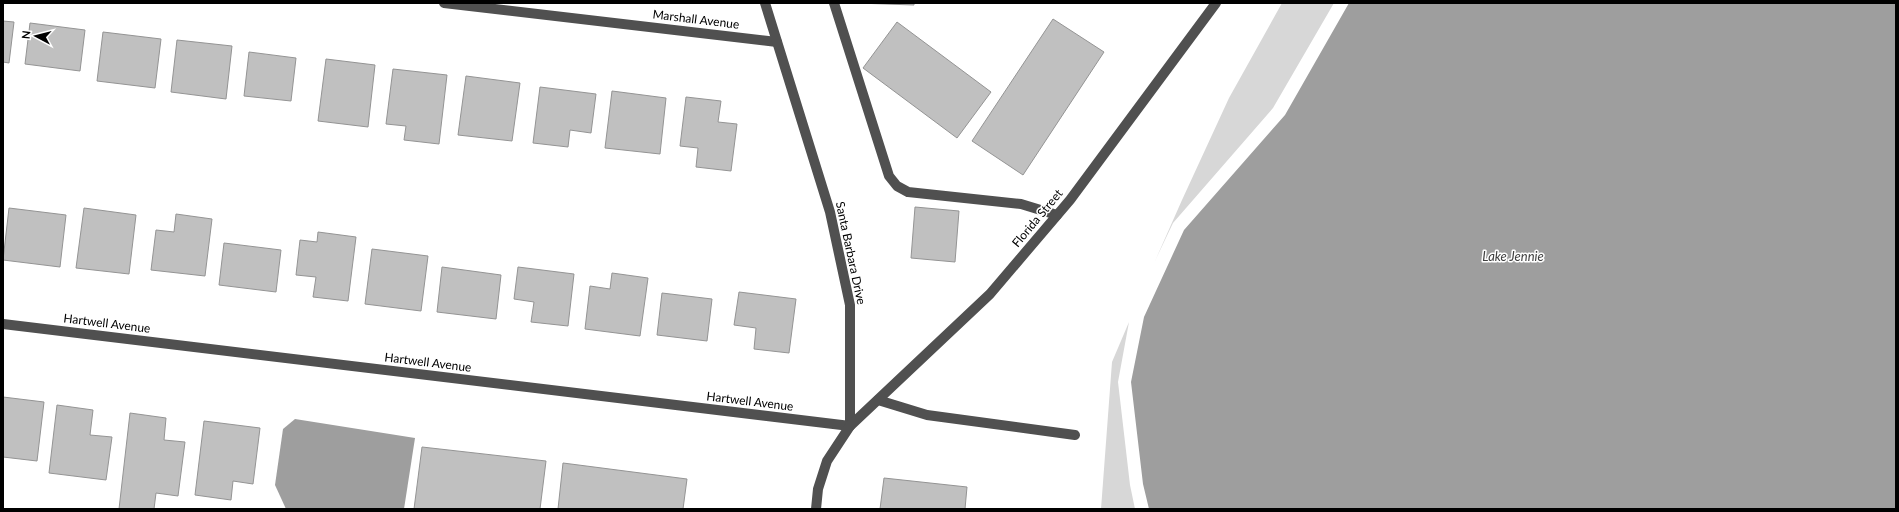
<svg xmlns="http://www.w3.org/2000/svg" width="1899" height="512" font-family="Lato,sans-serif">
<rect width="100%" height="100%" fill="#fff"/>
<g fill="#d7d7d7">
<path d="M 1282,3 L 1334,3 L 1273,108 L 1173,223 L 1155,261 L 1182,200 L 1229,98 Z"/>
<path d="M 1129,322 L 1118,382 L 1130,485 L 1135,509 L 1101,509 L 1112,362 Z"/>
</g>
<g fill="#9e9e9e">
<path d="M 1349,3 L 1896,3 L 1896,509 L 1149,509 L 1143,484 L 1131,382 L 1144,317 L 1184,230 L 1285,115 Z"/>
<path d="M 295,419 L 415,438 L 404,509 L 286,509 L 275,485 L 283,429 Z"/>
</g>
<g fill="#c0c0c0" stroke="#949494">
<path d="M 857,3 L 914,3 L 914,5 Z"/>
<path d="M 1053,19 L 1104,52 L 1023,175 L 972,141 Z"/>
<path d="M 3,21 L 14,22 L 9,63 L 3,62 Z"/>
<path d="M 897,22 L 991,92 L 957,138 L 863,68 Z"/>
<path d="M 30,23 L 85,30 L 80,71 L 25,64 Z"/>
<path d="M 103,32 L 161,39 L 155,88 L 97,81 Z"/>
<path d="M 177,40 L 232,46 L 226,99 L 171,92 Z"/>
<path d="M 249,52 L 296,58 L 291,101 L 244,96 Z"/>
<path d="M 326,59 L 375,65 L 368,127 L 318,121 Z"/>
<path d="M 393,69 L 447,75 L 439,144 L 404,140 L 406,126 L 386,124 Z"/>
<path d="M 466,76 L 520,83 L 512,141 L 458,135 Z"/>
<path d="M 540,87 L 596,94 L 591,133 L 570,130 L 568,147 L 533,143 Z"/>
<path d="M 612,91 L 666,98 L 660,154 L 605,148 Z"/>
<path d="M 686,97 L 721,101 L 718,122 L 737,124 L 731,171 L 696,167 L 698,148 L 680,146 Z"/>
<path d="M 915,207 L 959,211 L 955,262 L 911,258 Z"/>
<path d="M 9,208 L 66,215 L 60,267 L 3,260 Z"/>
<path d="M 84,208 L 136,215 L 129,274 L 76,268 Z"/>
<path d="M 176,214 L 212,219 L 205,276 L 151,270 L 156,230 L 174,232 Z"/>
<path d="M 318,232 L 356,237 L 348,301 L 313,297 L 316,277 L 296,275 L 300,240 L 317,242 Z"/>
<path d="M 224,243 L 281,250 L 276,292 L 219,285 Z"/>
<path d="M 372,249 L 428,256 L 421,311 L 365,304 Z"/>
<path d="M 442,267 L 501,275 L 496,319 L 437,312 Z"/>
<path d="M 518,267 L 574,274 L 568,326 L 531,322 L 534,302 L 514,299 Z"/>
<path d="M 612,273 L 648,278 L 640,336 L 585,329 L 590,286 L 610,289 Z"/>
<path d="M 739,292 L 796,299 L 789,353 L 754,349 L 756,328 L 734,325 Z"/>
<path d="M 662,293 L 712,299 L 707,341 L 657,335 Z"/>
<path d="M 3,397 L 44,402 L 37,461 L 3,457 Z"/>
<path d="M 57,405 L 93,410 L 90,435 L 112,437 L 106,480 L 49,473 Z"/>
<path d="M 130,413 L 166,418 L 164,440 L 185,442 L 178,496 L 156,493 L 154,509 L 119,509 Z"/>
<path d="M 204,421 L 260,428 L 253,484 L 233,481 L 231,500 L 195,495 Z"/>
<path d="M 422,447 L 546,461 L 540,509 L 414,509 Z"/>
<path d="M 563,463 L 687,479 L 683,509 L 558,509 Z"/>
<path d="M 884,478 L 967,487 L 965,509 L 880,509 Z"/>
</g>
<g fill="none" stroke-linecap="round" stroke-linejoin="round">
<g stroke="#505050" stroke-width="10">
<path d="M 444,3 L 777,42"/>
<path d="M 765,3 L 830,212 L 850,305 L 850,426"/>
<path d="M 834,3 L 889,176 L 897,186 L 908,192 L 1021,204 L 1057,215"/>
<path d="M 3,324 L 850,426"/>
<path d="M 878,400 L 927,415 L 1075,435"/>
<path d="M 816,509 L 818,489 L 827,461 L 850,426 L 990,294 L 1070,200 L 1216,3"/>
</g>
</g>
<g text-anchor="middle" dominant-baseline="central" stroke-width="3" stroke-linejoin="round" paint-order="stroke">
<g font-size="12" fill="#000" stroke="#fff">
<text transform="translate(696 19) rotate(7)">Marshall Avenue</text>
<text transform="translate(1037 218) rotate(-50)">Florida Street</text>
<text transform="translate(851 253) rotate(78)">Santa Barbara Drive</text>
<text transform="translate(107 323) rotate(7)">Hartwell Avenue</text>
<text transform="translate(428 362) rotate(7)">Hartwell Avenue</text>
<text transform="translate(750 401) rotate(7)">Hartwell Avenue</text>
</g>
<g font-size="13" font-style="italic" fill="#3f3f3f" stroke="#fff">
<text x="1513" y="256">Lake Jennie</text>
</g>
</g>
<rect width="1899" height="512" fill="none" stroke="#000000" stroke-width="8"/>
<g transform="translate(36 36) rotate(277)" stroke="#ffffff" stroke-width="3" paint-order="stroke">
<path d="M0-3L7 15L0 10L-7 15Z" fill="#000000"/>
<text y="-6" font-size="11" font-weight="bold" text-anchor="middle" fill="#000000">N</text>
</g>
</svg>
